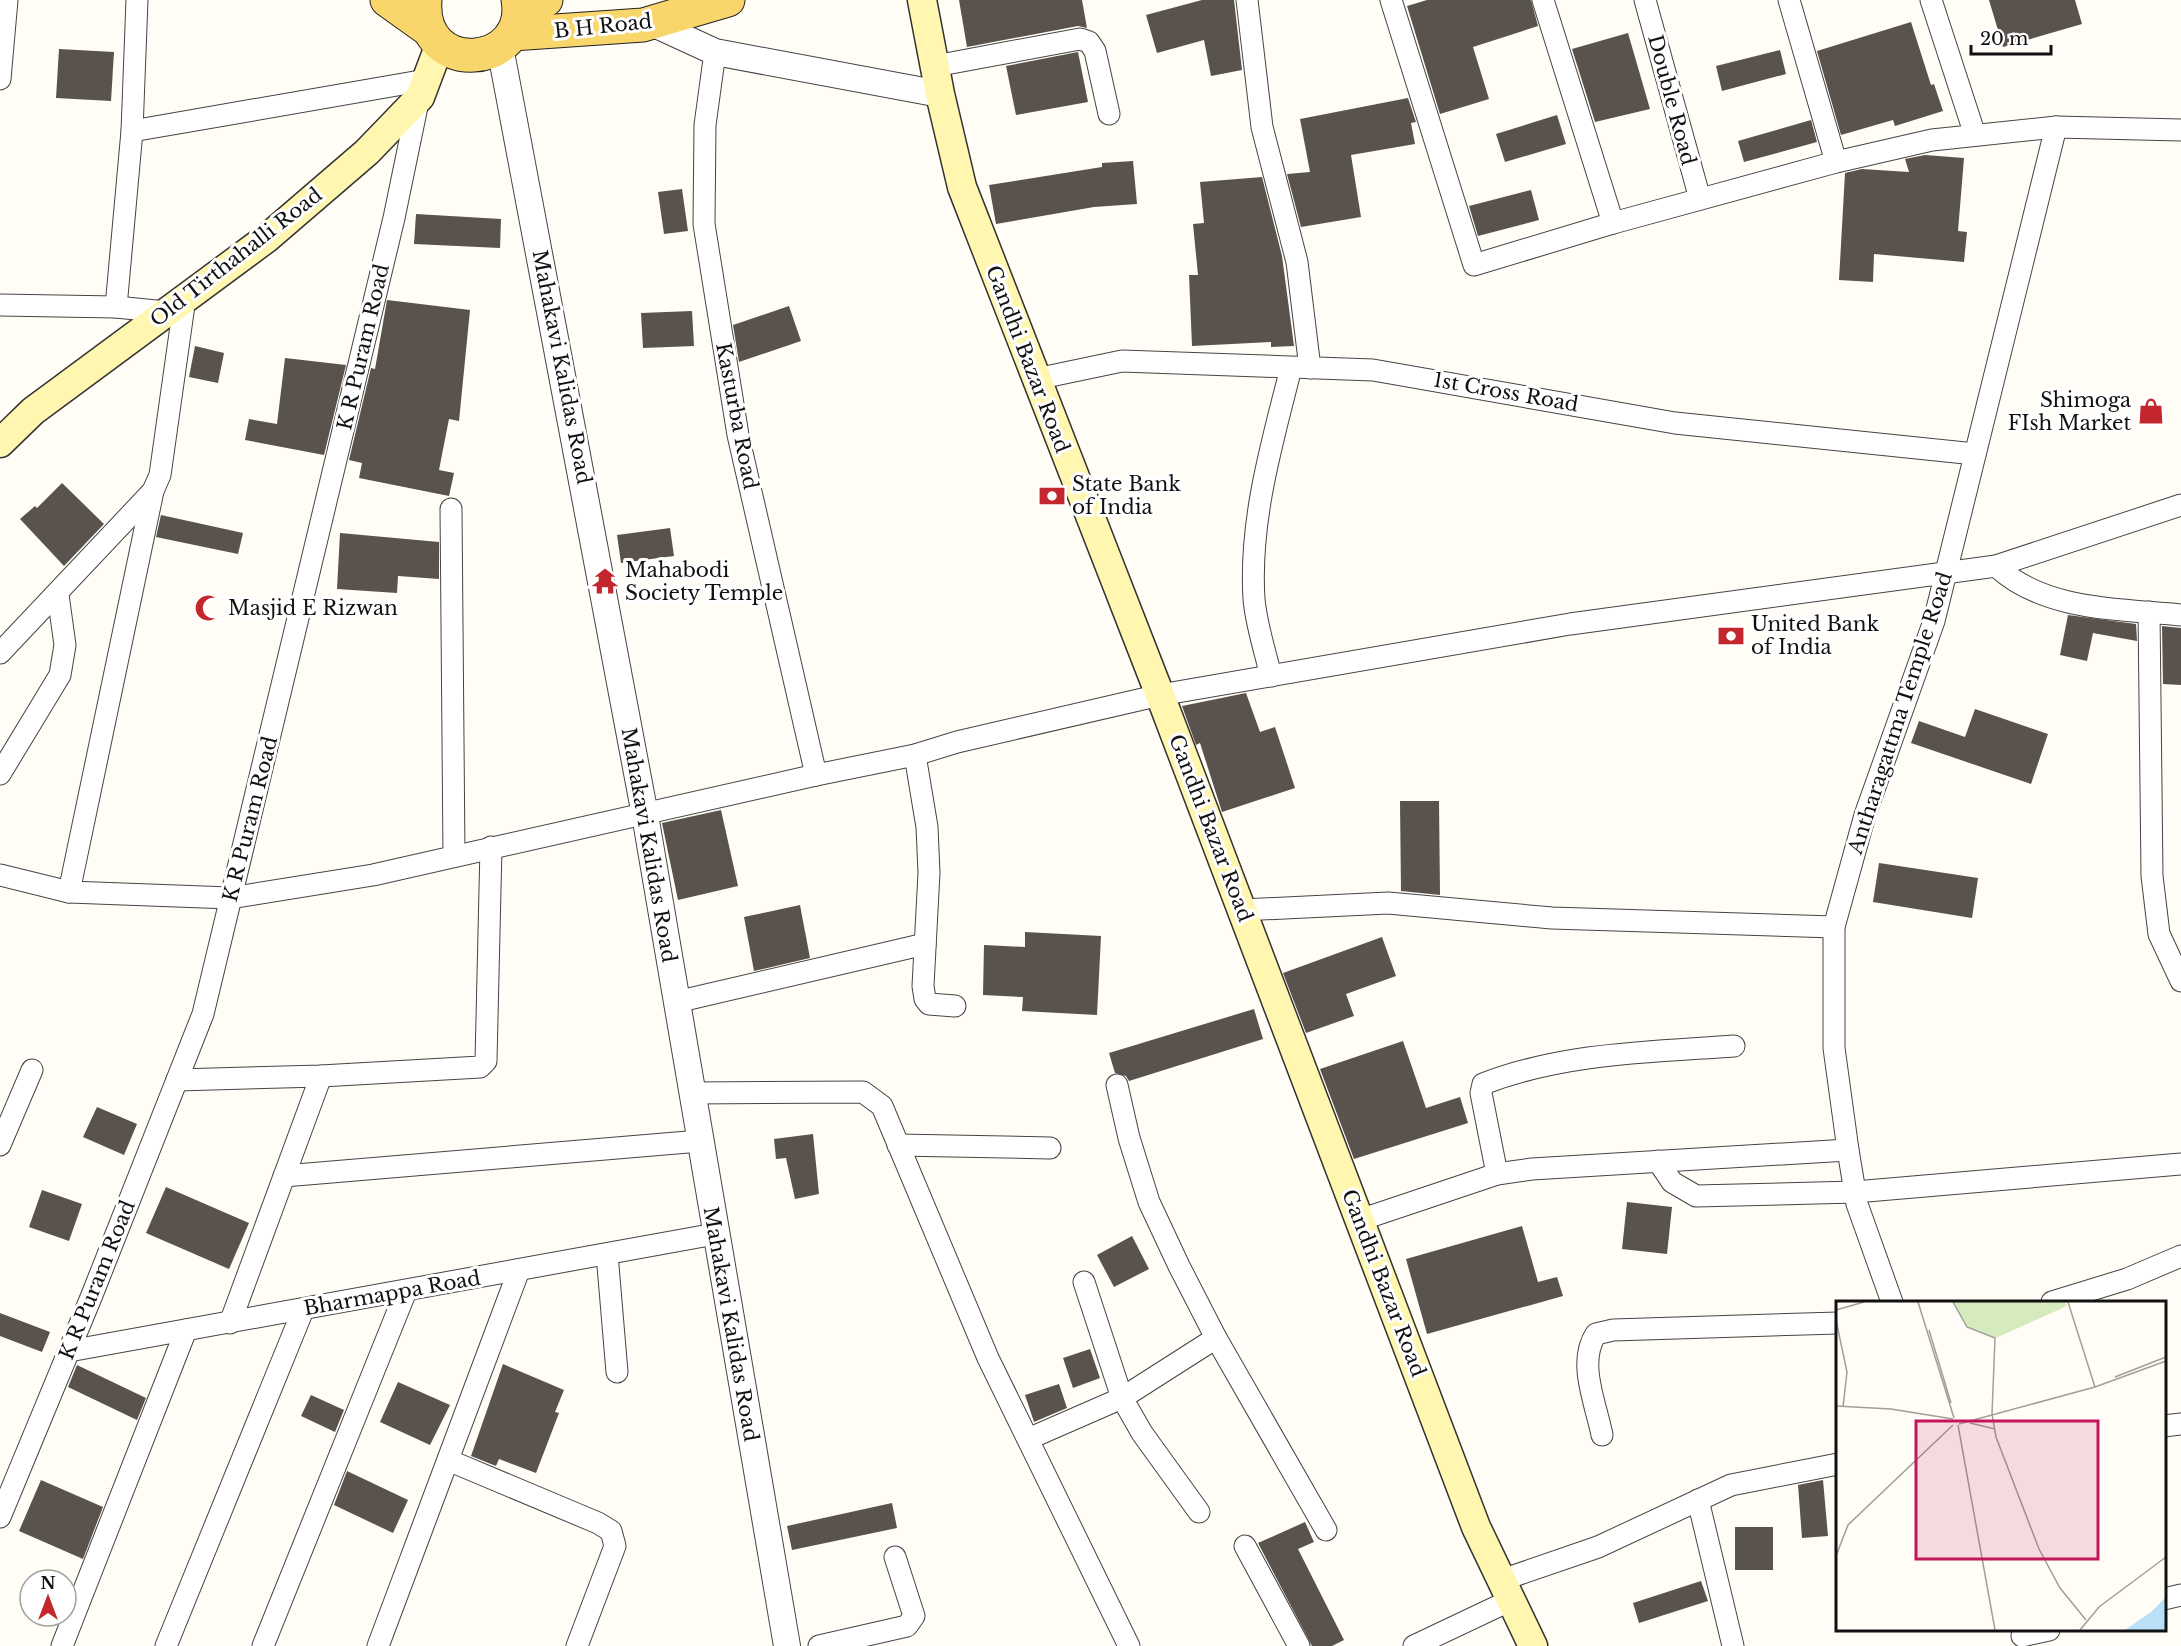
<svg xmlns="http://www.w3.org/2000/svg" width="2181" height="1646" font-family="'Libre Baskerville',serif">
<rect width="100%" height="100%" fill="#fffdf5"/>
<g fill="#5a524d">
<path d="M 959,0 L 1082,0 L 1087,28 L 1078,26 L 967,47 Z"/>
<path d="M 1202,0 L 1234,0 L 1242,70 L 1211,76 L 1204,40 L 1157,53 L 1146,15 Z"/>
<path d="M 1427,0 L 1531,0 L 1538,26 L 1473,47 L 1489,99 L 1440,114 L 1407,6 Z"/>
<path d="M 1989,0 L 2075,0 L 2082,24 L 2003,47 Z"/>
<path d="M 1911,22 L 1931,85 L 1934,84 L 1943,111 L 1895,126 L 1893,120 L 1841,135 L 1817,51 Z"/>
<path d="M 1628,33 L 1650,109 L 1595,122 L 1572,49 Z"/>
<path d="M 59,49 L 114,52 L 111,101 L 56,98 Z"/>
<path d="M 1780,50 L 1786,74 L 1722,91 L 1716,66 Z"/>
<path d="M 1078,52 L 1088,102 L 1016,115 L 1006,66 Z"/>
<path d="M 1408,98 L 1416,122 L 1411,123 L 1415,144 L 1351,155 L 1361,217 L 1301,227 L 1287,174 L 1310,172 L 1300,119 Z"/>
<path d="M 1557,115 L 1566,144 L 1505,162 L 1496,134 Z"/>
<path d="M 1811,120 L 1817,142 L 1744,162 L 1738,141 Z"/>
<path d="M 1925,155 L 1964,158 L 1958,231 L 1967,232 L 1964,262 L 1874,254 L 1873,282 L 1839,280 L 1845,173 L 1862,169 L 1909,172 L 1905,159 Z"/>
<path d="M 1133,161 L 1137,204 L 1094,207 L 996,224 L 989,185 L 1102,167 L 1102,163 Z"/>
<path d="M 1262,177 L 1282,256 L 1294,346 L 1271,347 L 1271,342 L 1192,346 L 1189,275 L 1198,275 L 1193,224 L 1204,223 L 1200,182 Z"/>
<path d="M 682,189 L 688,231 L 664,234 L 658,192 Z"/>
<path d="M 1531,190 L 1539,220 L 1478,236 L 1469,206 Z"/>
<path d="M 416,214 L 501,219 L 500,248 L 414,244 Z"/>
<path d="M 387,300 L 470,310 L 459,421 L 449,419 L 439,470 L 454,473 L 449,496 L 359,478 L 362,463 L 349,460 L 371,368 L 375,369 Z"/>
<path d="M 789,306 L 801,341 L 739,362 L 733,325 Z"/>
<path d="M 692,311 L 694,346 L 643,348 L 641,313 Z"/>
<path d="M 195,346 L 224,353 L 218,383 L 189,377 Z"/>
<path d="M 285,358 L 346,365 L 324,455 L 245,440 L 249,419 L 277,424 Z"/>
<path d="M 62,483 L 104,524 L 64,566 L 20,519 L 35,506 L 37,508 Z"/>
<path d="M 161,515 L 243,533 L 238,554 L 156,537 Z"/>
<path d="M 670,528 L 674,556 L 621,563 L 617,535 Z"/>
<path d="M 340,533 L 439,542 L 439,579 L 398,576 L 397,593 L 337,589 Z"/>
<path d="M 2068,615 L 2136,624 L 2137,641 L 2093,633 L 2087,661 L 2060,655 Z"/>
<path d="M 2162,626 L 2181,628 L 2181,685 L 2163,684 Z"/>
<path d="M 1246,693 L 1260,732 L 1275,727 L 1295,788 L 1222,812 L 1200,743 L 1196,745 L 1182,706 Z"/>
<path d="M 1975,709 L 2048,734 L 2031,784 L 1911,743 L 1919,721 L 1965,737 Z"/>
<path d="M 1400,801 L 1439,801 L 1440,895 L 1401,891 Z"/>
<path d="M 721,810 L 738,886 L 678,900 L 662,823 Z"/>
<path d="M 1879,863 L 1978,878 L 1972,918 L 1873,902 Z"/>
<path d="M 800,905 L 810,958 L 754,971 L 744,917 Z"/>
<path d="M 1025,932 L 1101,936 L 1097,1015 L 1022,1011 L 1023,997 L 983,995 L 984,945 L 1025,947 Z"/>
<path d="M 1382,937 L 1396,976 L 1346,994 L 1354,1016 L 1306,1033 L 1283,973 Z"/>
<path d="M 1254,1009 L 1263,1039 L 1129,1081 L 1126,1076 L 1115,1073 L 1109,1053 Z"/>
<path d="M 1403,1041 L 1426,1108 L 1460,1097 L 1468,1123 L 1354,1159 L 1320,1069 Z"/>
<path d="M 97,1107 L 137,1124 L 124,1155 L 83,1137 Z"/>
<path d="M 813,1134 L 819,1194 L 795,1199 L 786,1158 L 776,1159 L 774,1139 Z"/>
<path d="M 166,1187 L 249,1223 L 229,1269 L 146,1233 Z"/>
<path d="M 42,1190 L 82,1204 L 69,1241 L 29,1227 Z"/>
<path d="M 1627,1202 L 1672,1207 L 1667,1254 L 1622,1249 Z"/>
<path d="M 1522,1226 L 1538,1282 L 1557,1277 L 1563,1296 L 1427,1334 L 1406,1259 Z"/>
<path d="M 1132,1236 L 1149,1269 L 1114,1287 L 1097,1255 Z"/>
<path d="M 0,1313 L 50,1332 L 42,1352 L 0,1336 Z"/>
<path d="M 1090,1349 L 1100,1378 L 1073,1388 L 1063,1358 Z"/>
<path d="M 503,1364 L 564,1390 L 555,1412 L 559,1413 L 536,1473 L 499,1459 L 496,1466 L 471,1456 Z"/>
<path d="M 77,1365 L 146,1398 L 137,1420 L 68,1387 Z"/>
<path d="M 398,1382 L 450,1405 L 430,1445 L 380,1422 Z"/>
<path d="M 1059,1384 L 1067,1408 L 1034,1422 L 1025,1395 Z"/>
<path d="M 311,1395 L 344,1410 L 335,1432 L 301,1416 Z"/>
<path d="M 347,1471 L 408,1500 L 393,1533 L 334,1505 Z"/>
<path d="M 41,1480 L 103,1507 L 83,1559 L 19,1531 Z"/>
<path d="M 1823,1480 L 1828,1536 L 1802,1538 L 1798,1485 Z"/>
<path d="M 892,1503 L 897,1528 L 792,1550 L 787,1526 Z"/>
<path d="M 1305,1522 L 1314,1542 L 1298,1549 L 1344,1640 L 1332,1646 L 1312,1646 L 1258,1543 Z"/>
<rect x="1735" y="1527" width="38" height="43"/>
<path d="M 1701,1581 L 1708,1601 L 1639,1623 L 1633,1603 Z"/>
</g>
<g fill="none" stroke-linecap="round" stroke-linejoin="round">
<g stroke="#444" stroke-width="23">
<g id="minor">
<path d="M 1247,0 L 1262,127 L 1297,262 L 1310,368"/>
<path d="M 1391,0 L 1474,265 L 1613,223 L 1836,162 L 1932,140 L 2056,127 L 2181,130"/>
<path d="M 1543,0 L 1613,223"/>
<path d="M 1645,0 L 1700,199"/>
<path d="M 1789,0 L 1836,162"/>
<path d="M 1931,0 L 1975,135"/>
<path d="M 715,52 L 705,125 L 704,224 L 738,435 L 816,775"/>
<path d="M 935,66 L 1080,39 L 1089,42 L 1095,51 L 1109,114"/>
<path d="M 0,79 L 7,0"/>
<path d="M 132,131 L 426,80"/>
<path d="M 0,305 L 116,307 L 166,312"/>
<path d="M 116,307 L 132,131 L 137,0"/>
<path d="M 1036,379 L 1122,361 L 1373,370 L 1675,423 L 1975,454"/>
<path d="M 451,509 L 454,856"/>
<path d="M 1996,566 C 2044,611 2119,609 2181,615"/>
<path d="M 2149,612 L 2152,876 L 2159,934 L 2181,981"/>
<path d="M 0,653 L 153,491 L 160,475 L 185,298"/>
<path d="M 1271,676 C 1265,651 1256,624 1254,599 C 1249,521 1272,443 1291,368"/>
<path d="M 915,755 L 927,827 L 929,873 L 923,986 L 925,999 L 929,1004 L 955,1006"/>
<path d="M 0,774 L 60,675 L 65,645 L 58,595"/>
<path d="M 0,875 L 69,892 L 230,898 L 373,875 L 816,775 L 915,755 L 957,742 L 1160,695 L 1570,624 L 1996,566 L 2181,505"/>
<path d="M 69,892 L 153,491"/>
<path d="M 1242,910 L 1388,903 L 1552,918 L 1834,927"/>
<path d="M 676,1002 L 925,944"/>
<path d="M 177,1080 L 321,1076 L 480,1067 L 486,1061 L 491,847"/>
<path d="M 1117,1085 L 1129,1138 L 1149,1202 L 1179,1266 L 1216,1338 L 1326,1530"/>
<path d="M 692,1093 L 863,1092 L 882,1106 L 988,1358 L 1129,1646"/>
<path d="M 0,1145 L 32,1070"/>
<path d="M 898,1145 L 1050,1148"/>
<path d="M 1658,1161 L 1672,1182 L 1696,1196 L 1855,1192 L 2181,1164"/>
<path d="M 1497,1174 L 1481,1093 L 1483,1084 C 1563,1053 1649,1052 1734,1046"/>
<path d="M 284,1176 L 700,1141"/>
<path d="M 1360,1220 L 1497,1174 L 1532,1169 L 1848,1150"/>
<path d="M 607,1254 L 617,1372"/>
<path d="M 1084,1282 L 1122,1398 L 1142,1433 L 1199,1512"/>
<path d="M 1892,1302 L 1857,1204 L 1848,1150 L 1834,1048 L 1834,927 L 1865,815 L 1934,621 L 2056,127"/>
<path d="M 2052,1302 L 2127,1279 L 2181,1256"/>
<path d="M 230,1323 L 321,1076"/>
<path d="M 69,1351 L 715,1234"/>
<path d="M 2164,1426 L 2181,1424"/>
<path d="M 1602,1435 C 1596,1404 1577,1362 1596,1334 L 1613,1330 L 1838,1323"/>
<path d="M 1028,1439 L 1122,1398 L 1216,1338"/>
<path d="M 448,1460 L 598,1523 L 611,1531 L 615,1546 L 577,1646"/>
<path d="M 1698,1500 L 1733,1646"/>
<path d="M 0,1517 L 92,1295 L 203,1014 L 394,218 L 419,97"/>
<path d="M 1245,1546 L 1299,1646"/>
<path d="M 1502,1580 L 1598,1547 L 1731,1485 L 1838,1464"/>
<path d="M 2164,1599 L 2181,1595"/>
<path d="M 2022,1636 L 2049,1630"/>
<path d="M 62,1646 L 186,1330"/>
<path d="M 166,1646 L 303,1310"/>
<path d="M 263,1646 L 406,1291"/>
<path d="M 378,1646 L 519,1270"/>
<path d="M 819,1646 L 907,1626 L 914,1616 L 895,1557"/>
<path d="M 1414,1646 L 1511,1600"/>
</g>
</g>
<g stroke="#444" stroke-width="28">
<g id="tertiary">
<path d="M 652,23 L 715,52 L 940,94"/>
<path d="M 500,47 L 645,815 L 787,1646"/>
</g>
</g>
<g stroke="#333" stroke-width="31">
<g id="secondary">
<path d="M 922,0 L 940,94 L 962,187 L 1160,695 L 1476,1527 L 1533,1646"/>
<path d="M 0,443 L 33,411 L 267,238 L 367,152 L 420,97 L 440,44"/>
</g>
</g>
<g stroke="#222" stroke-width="35">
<g id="primary">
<path d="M 387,0 L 429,30"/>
<path d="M 425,0 C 419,79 530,68 518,0"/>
<path d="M 519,3 L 546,0"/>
<path d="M 512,34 L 643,25 L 728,0"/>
</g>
</g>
<use href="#minor" stroke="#fff" stroke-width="21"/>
<use href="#tertiary" stroke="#fff" stroke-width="26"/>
<use href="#secondary" stroke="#fff6b0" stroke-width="28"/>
<use href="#primary" stroke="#f9d66b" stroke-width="33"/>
</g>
<defs>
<g id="shop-bare" transform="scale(2.07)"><path d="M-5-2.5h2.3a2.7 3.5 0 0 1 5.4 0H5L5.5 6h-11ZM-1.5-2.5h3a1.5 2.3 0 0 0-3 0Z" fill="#c4262e" stroke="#fff" stroke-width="2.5" paint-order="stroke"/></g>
<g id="bank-bare" transform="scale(2.07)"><path d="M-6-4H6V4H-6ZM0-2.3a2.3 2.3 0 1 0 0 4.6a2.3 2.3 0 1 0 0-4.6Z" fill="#c4262e" stroke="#fff" stroke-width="2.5" paint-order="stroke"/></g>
<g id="temple-bare" transform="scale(2.07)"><path d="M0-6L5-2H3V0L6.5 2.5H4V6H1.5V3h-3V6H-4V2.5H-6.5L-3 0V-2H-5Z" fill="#c4262e" stroke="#fff" stroke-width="2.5" paint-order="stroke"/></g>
<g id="mosque-bare" transform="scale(2.07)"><path d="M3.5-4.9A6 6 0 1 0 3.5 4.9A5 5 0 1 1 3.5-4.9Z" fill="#c4262e" stroke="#fff" stroke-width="2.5" paint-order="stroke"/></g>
</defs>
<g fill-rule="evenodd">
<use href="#shop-bare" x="2151" y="411"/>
<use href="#bank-bare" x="1052" y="496"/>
<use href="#temple-bare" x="605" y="581"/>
<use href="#mosque-bare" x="208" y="608"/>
<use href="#bank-bare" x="1731" y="636"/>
</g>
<g text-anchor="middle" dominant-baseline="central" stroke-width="6" stroke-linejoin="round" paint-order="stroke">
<g font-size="20" fill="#111" stroke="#fff">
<text transform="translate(603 26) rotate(-6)">B H Road</text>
<text transform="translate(1672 100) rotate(75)">Double Road</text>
<text transform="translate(236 257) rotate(-38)">Old Tirthahalli Road</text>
<text transform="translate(363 347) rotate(-77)">K R Puram Road</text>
<text transform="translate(1028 359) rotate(69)">Gandhi Bazar Road</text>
<text transform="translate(562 367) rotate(79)">Mahakavi Kalidas Road</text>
<text transform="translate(1506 392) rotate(10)">1st Cross Road</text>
<text transform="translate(737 416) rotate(79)">Kasturba Road</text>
<text transform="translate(1900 713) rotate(-72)">Antharagattma Temple Road</text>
<text transform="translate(250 819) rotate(-76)">K R Puram Road</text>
<text transform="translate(1211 828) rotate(69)">Gandhi Bazar Road</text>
<text transform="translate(649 845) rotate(80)">Mahakavi Kalidas Road</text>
<text transform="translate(97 1280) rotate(-68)">K R Puram Road</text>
<text transform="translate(1384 1283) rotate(69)">Gandhi Bazar Road</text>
<text transform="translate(392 1293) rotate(-10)">Bharmappa Road</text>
<text transform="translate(731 1324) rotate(80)">Mahakavi Kalidas Road</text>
</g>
<g font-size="20" fill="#111" stroke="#fff" text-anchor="start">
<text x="2131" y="400" text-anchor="end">Shimoga<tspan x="2131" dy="23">FIsh Market</tspan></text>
<text x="1072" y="484">State Bank<tspan x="1072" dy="23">of India</tspan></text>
<text x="625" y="570">Mahabodi<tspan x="625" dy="23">Society Temple</tspan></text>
<text x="228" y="608">Masjid E Rizwan</text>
<text x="1751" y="624">United Bank<tspan x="1751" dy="23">of India</tspan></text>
</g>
</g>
<g transform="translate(1836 1301)">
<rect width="330" height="330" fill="#fffdf5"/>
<path d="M 116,1 L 229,1 L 231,5 L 160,37 L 131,26 Z" fill="#d5ebbd"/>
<path d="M 330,296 L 330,329 L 289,329 L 315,311 Z" fill="#b9e0f7"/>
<path fill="none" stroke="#a09f9a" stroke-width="1.5" d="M 82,1 L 118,117M 117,1 L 131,26 L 159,37 L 156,113M 232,1 L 259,86M 0,9 L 28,1M 0,19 L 11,71 L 7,106M 93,29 L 115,102M 279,76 L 330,56M 0,105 L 55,108 L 117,118M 156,113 L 160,136 L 203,248 L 224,287 L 250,319M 134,122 L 159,128M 123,123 L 259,86 L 330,60M 122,124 L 159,329M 0,255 L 12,224 L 117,124M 244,329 L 263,306 L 330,256"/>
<path fill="#c2185b" fill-opacity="0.15" stroke="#c2185b" stroke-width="3" d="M 80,120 L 262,120 L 262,258 L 80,258 Z"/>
<rect width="330" height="330" fill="none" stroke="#111" stroke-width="3"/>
</g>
<g transform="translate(48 1598)"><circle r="28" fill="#ffffff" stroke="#a0a0a0" stroke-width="1.5"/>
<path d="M0-4.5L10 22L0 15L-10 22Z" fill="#c4262e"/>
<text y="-9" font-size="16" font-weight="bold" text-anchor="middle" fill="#111111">N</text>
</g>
<path d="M1971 45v9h80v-9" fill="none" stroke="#111111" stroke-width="3"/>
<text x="1980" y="45" font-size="18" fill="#111111" stroke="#ffffff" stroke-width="4.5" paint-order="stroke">20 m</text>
</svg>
